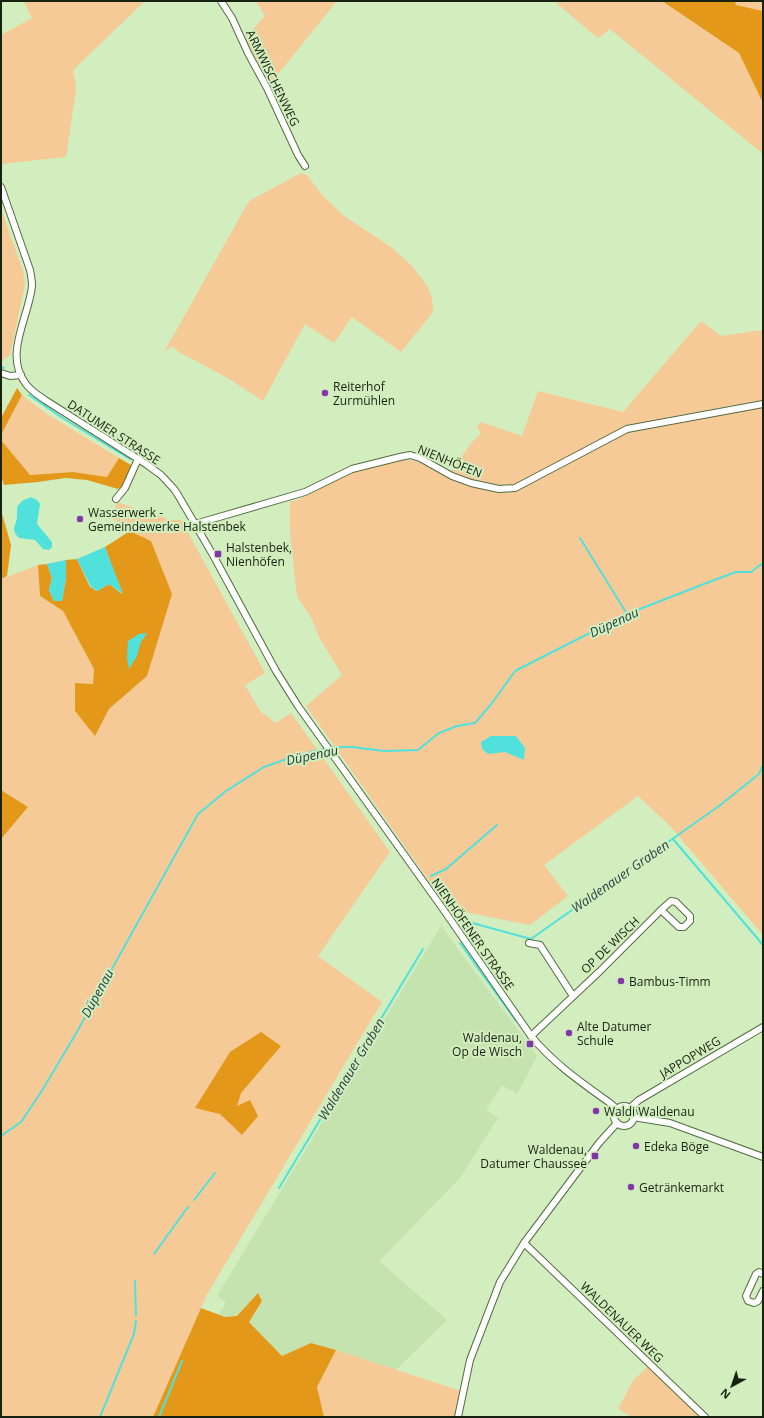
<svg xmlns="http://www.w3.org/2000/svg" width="764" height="1418" font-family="'Open Sans',sans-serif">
<rect width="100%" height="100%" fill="#d2edbe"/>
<path fill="#c5e3ae" d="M 441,926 L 537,1056 L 517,1094 L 502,1085 L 486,1110 L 498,1118 L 460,1178 L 379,1261 L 447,1320 L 396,1370 L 311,1343 L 282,1356 L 249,1322 L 262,1302 L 258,1293 L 237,1316 L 225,1317 L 219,1314 L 226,1303 L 217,1296 Z"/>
<g fill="#f5ca97">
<path d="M 26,1 L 145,1 L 73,70 L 75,80 L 76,90 L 66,157 L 1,164 L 1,35 L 32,18 L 24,2 Z"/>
<path d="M 256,1 L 337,1 L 270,84 L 245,38 L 265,16 Z"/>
<path d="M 554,1 L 662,1 L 739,53 L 763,103 L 763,154 L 610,29 L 598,38 Z"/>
<path d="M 735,1 L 763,1 L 763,11 L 735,5 Z"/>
<path d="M 301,173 L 307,175 L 323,196 L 344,216 L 391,247 L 412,266 L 428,287 L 432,298 L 433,312 L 401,352 L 352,317 L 334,343 L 305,324 L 263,401 L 226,377 L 177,351 L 173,346 L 164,352 L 249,201 Z"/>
<path d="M 1,209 L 23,271 L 25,284 L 10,355 L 1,361 Z"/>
<path d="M 701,321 L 721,336 L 763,330 L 763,400 L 669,417 L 671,423 L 763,406 L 763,935 L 671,827 L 638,796 L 544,865 L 568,896 L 530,925 L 449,909 L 306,706 L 342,675 L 319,637 L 312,619 L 297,596 L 290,531 L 290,502 L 300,499 L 353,472 L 398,458 L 425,463 L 449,474 L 473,441 L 481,433 L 477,427 L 481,422 L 522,436 L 538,391 L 623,412 Z"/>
<path d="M 22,395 L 47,414 L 119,458 L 107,477 L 73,472 L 30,475 L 1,440 L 1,435 Z"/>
<path d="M 117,502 L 171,520 L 181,520 L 265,673 L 245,685 L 260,711 L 276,723 L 291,713 L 390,852 L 318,956 L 382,1002 L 206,1296 L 154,1417 L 1,1417 L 1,839 L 28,807 L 1,790 L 1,579 L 38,565 L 40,596 L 63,611 L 94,669 L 94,684 L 75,683 L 75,711 L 95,735 L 109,709 L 147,676 L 151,541 L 130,531 L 112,518 Z"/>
<path d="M 336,1350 L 461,1391 L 455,1417 L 324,1417 L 317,1387 Z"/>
<path d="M 649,1365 L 702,1417 L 632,1417 L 618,1409 L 633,1381 Z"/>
</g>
<g fill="#e4981a">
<path d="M 662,1 L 735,1 L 736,5 L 763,11 L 763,103 L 739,53 Z"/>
<path d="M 17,388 L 22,395 L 1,435 L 1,418 Z"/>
<path d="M 1,440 L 30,475 L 73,472 L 107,477 L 119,458 L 131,465 L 124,485 L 118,489 L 87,480 L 65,478 L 38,482 L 4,485 L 1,476 Z"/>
<path d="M 1,510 L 11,545 L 7,576 L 1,579 Z"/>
<path d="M 130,531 L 151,541 L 172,594 L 147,676 L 109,709 L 95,736 L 75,711 L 75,683 L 93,684 L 94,669 L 63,611 L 40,596 L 38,565 L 47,564 L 52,578 L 49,590 L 54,601 L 62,601 L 66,578 L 66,560 L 77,559 L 90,587 L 97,591 L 109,584 L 122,594 L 105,547 Z"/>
<path d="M 1,790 L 28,807 L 1,839 Z"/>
<path d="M 261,1032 L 281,1046 L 241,1093 L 237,1106 L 250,1100 L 258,1116 L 242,1135 L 220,1114 L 195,1108 L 230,1052 Z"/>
<path d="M 258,1293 L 262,1301 L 249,1322 L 282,1356 L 311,1343 L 336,1350 L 317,1387 L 324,1417 L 153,1417 L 201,1308 L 225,1317 L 237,1316 Z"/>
</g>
<g fill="#51e1dc">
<path d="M 31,497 L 37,500 L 40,504 L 37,524 L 52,542 L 52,547 L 49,550 L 43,549 L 35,540 L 19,538 C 10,529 16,527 17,517 C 17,514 17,510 17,507 L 22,501 Z"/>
<path d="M 105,547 L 123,594 L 109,584 L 98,591 L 91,587 L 77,559 Z"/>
<path d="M 66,560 L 66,578 L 62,601 L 54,601 L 49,590 L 52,578 L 47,564 Z"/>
<path d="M 147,633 L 141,642 L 137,656 L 129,669 L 127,657 L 128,641 L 139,634 Z"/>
<path d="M 491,736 L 516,736 L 525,748 L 524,760 L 505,752 L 488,754 L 482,749 L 481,742 Z"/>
</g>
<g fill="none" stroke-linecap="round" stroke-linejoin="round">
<g stroke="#51e1dc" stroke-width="2">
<path d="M 1,367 L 4,368"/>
<path d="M 29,395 L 61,417 L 130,459"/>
<path d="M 580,538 L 627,614"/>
<path d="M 673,839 L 763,945"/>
<path d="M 431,876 L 446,869 L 497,825"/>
<path d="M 461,920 L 531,939 L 719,806 L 759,774 L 763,765"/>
<path d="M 460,943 L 516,1021"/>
<path d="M 1,1136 L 21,1122 L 43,1089 L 78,1030 L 198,814 L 226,791 L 264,767 L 298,755 L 333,747 L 352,747 L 384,751 L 418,750 L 439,733 L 457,726 L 475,723 L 492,703 L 515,671 L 627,614 L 709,582 L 736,572 L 751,572 L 763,563"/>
<path d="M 279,1188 L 423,949"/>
<path d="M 194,1200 L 215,1173"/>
<path d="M 154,1254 L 188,1207"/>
<path d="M 135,1281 L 136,1316"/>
<path d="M 100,1417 L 134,1334 L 136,1321"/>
<path d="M 159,1417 L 182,1361"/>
</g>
<g stroke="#556c43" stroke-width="8">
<g id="minor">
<path d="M 221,1 L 232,18 L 248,53 L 267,88 L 298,155 L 305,166"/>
<path d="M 1,187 L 30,270 C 31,275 32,281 32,286 C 29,317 3,355 26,384 C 31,391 38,395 45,400 L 146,464 L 161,475 L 174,489 L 178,495 L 213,555 L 276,671 L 298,706 L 443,909 L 531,1036 C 553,1063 582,1083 610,1103 L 617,1109"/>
<path d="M 1,373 L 10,376 L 21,375"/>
<path d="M 116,499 L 125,488 L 138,459"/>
<path d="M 195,524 L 305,492 L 352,469 L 400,457 L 410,455 L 420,458 L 452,476 L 471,483 L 499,489 L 515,488 L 627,429 L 763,404"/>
<path d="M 671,901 L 676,902 L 690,916 L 690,921 L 684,927 L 679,927 L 661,910 Z"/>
<path d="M 529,943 L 540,945 L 573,996"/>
<path d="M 531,1036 L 599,972 L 661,910"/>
<circle cx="624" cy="1116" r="10"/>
<path d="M 630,1108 L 639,1100 L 763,1027"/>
<path d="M 633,1117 L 670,1123 L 763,1157"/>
<path d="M 524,1243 L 705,1417"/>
<path d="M 763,1274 L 759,1272 L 756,1274 L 746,1296 L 748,1301 L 754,1303 L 758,1301 L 763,1291"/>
<path d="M 458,1417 L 470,1360 L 500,1282 L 524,1243 L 599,1143 L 617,1123"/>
</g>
</g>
<use href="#minor" stroke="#fff" stroke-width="6"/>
</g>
<g fill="#8237a9" stroke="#d2edbe" stroke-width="1.5">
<circle cx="325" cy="393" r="4"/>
<circle cx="80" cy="519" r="4"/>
<rect x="214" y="550" width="8" height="8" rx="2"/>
<circle cx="621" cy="981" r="4"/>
<circle cx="569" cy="1033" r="4"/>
<rect x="526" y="1040" width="8" height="8" rx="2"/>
<circle cx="596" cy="1111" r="4"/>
<circle cx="636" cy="1146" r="4"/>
<rect x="591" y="1152" width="8" height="8" rx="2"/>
<circle cx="631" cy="1187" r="4"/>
</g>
<g text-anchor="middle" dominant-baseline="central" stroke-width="4" stroke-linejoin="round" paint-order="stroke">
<g font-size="12" fill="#182211" stroke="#d2edbe">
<text transform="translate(273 78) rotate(64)">ARMWISCHENWEG</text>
<text transform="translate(114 432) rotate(33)">DATUMER STRASSE</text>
<text transform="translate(450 461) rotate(22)">NIENHÖFEN</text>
<text transform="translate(473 934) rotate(55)">NIENHÖFENER STRASSE</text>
<text transform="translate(610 945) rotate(-44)">OP DE WISCH</text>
<text transform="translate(690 1057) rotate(-31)">JAPPOPWEG</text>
<text transform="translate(622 1322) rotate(44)">WALDENAUER WEG</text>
</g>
<g font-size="12" fill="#182211" stroke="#d2edbe" text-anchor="start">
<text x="333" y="386">Reiterhof<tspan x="333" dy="14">Zurmühlen</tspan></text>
<text x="88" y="512">Wasserwerk -<tspan x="88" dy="14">Gemeindewerke Halstenbek</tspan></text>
<text x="226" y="547">Halstenbek,<tspan x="226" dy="14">Nienhöfen</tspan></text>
<text x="629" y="981">Bambus-Timm</text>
<text x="577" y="1026">Alte Datumer<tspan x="577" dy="14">Schule</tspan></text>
<text x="522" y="1037" text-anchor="end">Waldenau,<tspan x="522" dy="14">Op de Wisch</tspan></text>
<text x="604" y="1111">Waldi Waldenau</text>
<text x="644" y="1146">Edeka Böge</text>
<text x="587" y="1149" text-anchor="end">Waldenau,<tspan x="587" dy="14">Datumer Chaussee</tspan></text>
<text x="639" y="1187">Getränkemarkt</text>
</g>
<g font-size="13" font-style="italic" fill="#264443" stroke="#d2edbe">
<text transform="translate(614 622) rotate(-25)">Düpenau</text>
<text transform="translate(312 755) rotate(-12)">Düpenau</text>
<text transform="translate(620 876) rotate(-35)">Waldenauer Graben</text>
<text transform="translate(97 993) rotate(-61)">Düpenau</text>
<text transform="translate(351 1069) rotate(-59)">Waldenauer Graben</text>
</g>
</g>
<rect width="764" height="1418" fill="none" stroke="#182211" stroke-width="4"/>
<g transform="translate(732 1386) rotate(220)" stroke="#d2edbe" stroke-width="3" paint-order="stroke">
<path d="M0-3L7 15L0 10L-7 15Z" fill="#182211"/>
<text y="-6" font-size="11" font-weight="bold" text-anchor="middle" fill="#182211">N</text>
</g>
</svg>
